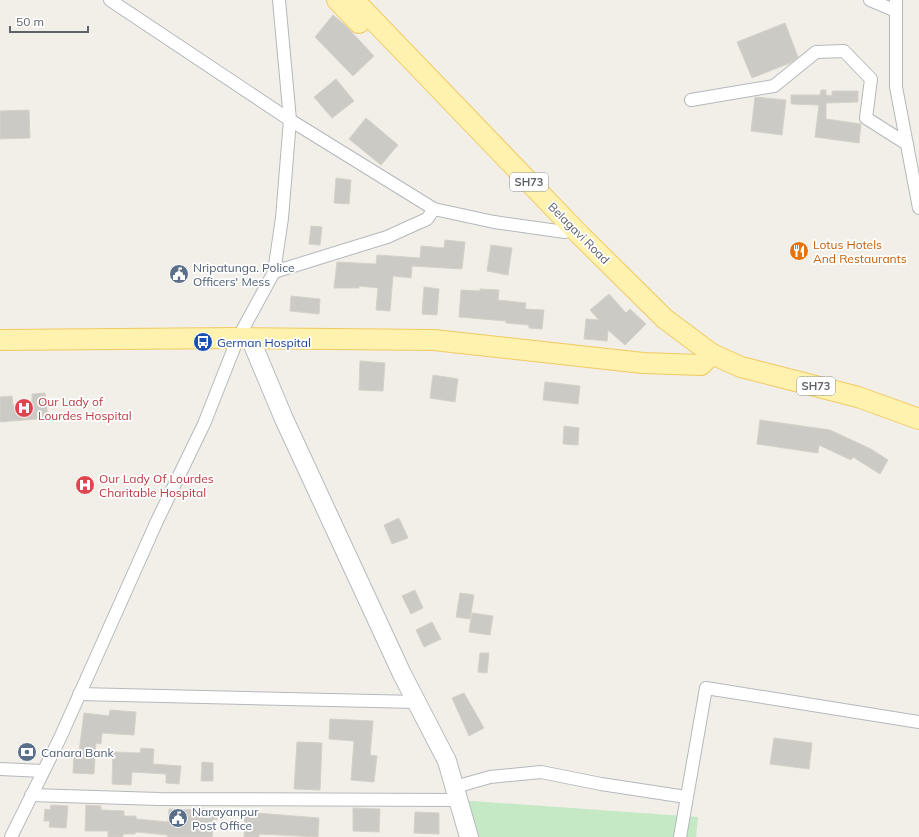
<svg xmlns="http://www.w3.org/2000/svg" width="919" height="837" font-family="Mulish,sans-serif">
<rect width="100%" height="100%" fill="#f1efe8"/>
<path fill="#c5e8c5" d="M 458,800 L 698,817 L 696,837 L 469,837 Z"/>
<g fill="#cccac5" stroke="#d6d1c6">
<path d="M 333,15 L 346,26 L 374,56 L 353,76 L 315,37 Z"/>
<path d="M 785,23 L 798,57 L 790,63 L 752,78 L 737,42 Z"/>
<path d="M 336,79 L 354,101 L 332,118 L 314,97 Z"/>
<path d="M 821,90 L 826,90 L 826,95 L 832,96 L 832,91 L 858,91 L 858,102 L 826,103 L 826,119 L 861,124 L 859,143 L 815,137 L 819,105 L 791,104 L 791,95 L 820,95 Z"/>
<path d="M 755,97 L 786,100 L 782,135 L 751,131 Z"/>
<path d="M 29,110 L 30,138 L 0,139 L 0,111 Z"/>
<path d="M 366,118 L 398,145 L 381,165 L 349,139 Z"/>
<path d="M 336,178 L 351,180 L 349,204 L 334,203 Z"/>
<path d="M 311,226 L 322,227 L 320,245 L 309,244 Z"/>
<path d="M 445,240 L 465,242 L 462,269 L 412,266 L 411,278 L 393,276 L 390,311 L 376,310 L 378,288 L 359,286 L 359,288 L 334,288 L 337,262 L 376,264 L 377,255 L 420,258 L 421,246 L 444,248 Z"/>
<path d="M 491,245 L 512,248 L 508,275 L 487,271 Z"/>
<path d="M 424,287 L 439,289 L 437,315 L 422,314 Z"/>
<path d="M 480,289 L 499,290 L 498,300 L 526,303 L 525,309 L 544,310 L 542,329 L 529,328 L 529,325 L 506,323 L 506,321 L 459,317 L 461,290 L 480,291 Z"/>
<path d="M 609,294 L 626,313 L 630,309 L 646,324 L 625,345 L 608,330 L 607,341 L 584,339 L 586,319 L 599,320 L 590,310 Z"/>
<path d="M 291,296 L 320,299 L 319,314 L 290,311 Z"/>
<path d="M 360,361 L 385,363 L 383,391 L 359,390 Z"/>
<path d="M 433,375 L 458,379 L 455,402 L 430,398 Z"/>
<path d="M 545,382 L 580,386 L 578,404 L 543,400 Z"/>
<path d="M 45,393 L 48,418 L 0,422 L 0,397 L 12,396 L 13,405 L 32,404 L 32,394 Z"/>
<path d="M 760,420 L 830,430 L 871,449 L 888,460 L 880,474 L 853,457 L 851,460 L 819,445 L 818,453 L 757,444 Z"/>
<path d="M 564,426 L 579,428 L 578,445 L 563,444 Z"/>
<path d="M 399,518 L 408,538 L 392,544 L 384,525 Z"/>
<path d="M 415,590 L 423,608 L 411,614 L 402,596 Z"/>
<path d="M 460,593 L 474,595 L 470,619 L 456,617 Z"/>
<path d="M 472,613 L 493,616 L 490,635 L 469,632 Z"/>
<path d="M 432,622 L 441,639 L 424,647 L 416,630 Z"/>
<path d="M 480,653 L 489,653 L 487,673 L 478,672 Z"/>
<path d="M 464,693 L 484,728 L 469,736 L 452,698 Z"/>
<path d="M 110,710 L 136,712 L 134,735 L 102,733 L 101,744 L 96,743 L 94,774 L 73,773 L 74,752 L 79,752 L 84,713 L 109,716 Z"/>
<path d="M 330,719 L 373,721 L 370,755 L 377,756 L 374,782 L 351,780 L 354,741 L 329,739 Z"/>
<path d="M 774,738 L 812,743 L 809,769 L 770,764 Z"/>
<path d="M 297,742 L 322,743 L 320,790 L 294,789 Z"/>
<path d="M 141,748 L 154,749 L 153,764 L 181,766 L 179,784 L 166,783 L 166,774 L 132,772 L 131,785 L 112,784 L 113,752 L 140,753 Z"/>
<path d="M 202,762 L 213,763 L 213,781 L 201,781 Z"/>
<path d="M 51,805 L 68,806 L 66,828 L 49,827 L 50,821 L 44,821 L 45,809 L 50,810 Z"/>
<path d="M 86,805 L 101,806 L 101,810 L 124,811 L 124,816 L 136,816 L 136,819 L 168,822 L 169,809 L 198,810 L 198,808 L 218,810 L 217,820 L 214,819 L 212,837 L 167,837 L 168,835 L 136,832 L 135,834 L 123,834 L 123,837 L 108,837 L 108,831 L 85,831 Z"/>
<path d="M 353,808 L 380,809 L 379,832 L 353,831 Z"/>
<path d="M 245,812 L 319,818 L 318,837 L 259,834 L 259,837 L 244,837 Z"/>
<path d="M 415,812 L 439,813 L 439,834 L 414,833 Z"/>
</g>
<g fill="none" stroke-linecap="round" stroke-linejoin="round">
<g stroke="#b5b8bc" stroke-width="14">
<g id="street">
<path d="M 110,0 L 290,120 L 434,209 L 494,222 L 565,232"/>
<path d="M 870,0 L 896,11"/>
<path d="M 896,0 L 896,87 L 919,208"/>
<path d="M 691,100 L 774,86 L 816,52 L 844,51 L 871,79 L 866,118 L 907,144"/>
<path d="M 274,272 L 387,237 L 427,219 L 434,209"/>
<path d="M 79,694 L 417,702"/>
<path d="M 0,769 L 43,771"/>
<path d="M 455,787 L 490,777 L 541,772 L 601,784 L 686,797"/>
<path d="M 31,795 L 159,799 L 458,800"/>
<path d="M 11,837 L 60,738 L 157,521 L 204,424 L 238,338 L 274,272 L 282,218 L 290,120 L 279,0"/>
<path d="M 680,837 L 706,688 L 919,722"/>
</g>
</g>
<g stroke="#b6babf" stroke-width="20">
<path id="secondary" d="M 250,338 L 284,419 L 402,674 L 447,761 L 469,837"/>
</g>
<g stroke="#f2c960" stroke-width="22">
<g id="primary">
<path d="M 337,0 L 359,23"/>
<path d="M 354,0 L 579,234 L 665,319 L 712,354 L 741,367 L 858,397 L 919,419"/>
<path d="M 0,340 L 238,338 L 434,340 L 643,363 L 701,365 L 712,354"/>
</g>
</g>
<use href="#street" stroke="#fff" stroke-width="12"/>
<use href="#secondary" stroke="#fff" stroke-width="18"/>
<use href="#primary" stroke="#fff2af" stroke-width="20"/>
</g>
<defs>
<g id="restaurant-disc" transform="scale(1)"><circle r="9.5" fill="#e8710a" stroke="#fff"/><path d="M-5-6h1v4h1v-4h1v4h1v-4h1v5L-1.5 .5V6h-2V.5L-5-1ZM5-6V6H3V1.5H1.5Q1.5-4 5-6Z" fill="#fff"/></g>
<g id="civic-disc" transform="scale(1)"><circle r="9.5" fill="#5c6f8a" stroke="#fff"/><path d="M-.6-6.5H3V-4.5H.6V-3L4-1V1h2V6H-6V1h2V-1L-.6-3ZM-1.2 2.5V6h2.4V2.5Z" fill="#fff"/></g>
<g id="bus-disc" transform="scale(1)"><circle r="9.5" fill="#1a4fb4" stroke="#fff"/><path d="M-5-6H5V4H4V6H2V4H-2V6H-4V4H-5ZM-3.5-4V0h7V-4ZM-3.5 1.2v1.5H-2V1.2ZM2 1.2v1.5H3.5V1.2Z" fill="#fff"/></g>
<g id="hospital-disc" transform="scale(1)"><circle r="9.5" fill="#e0444e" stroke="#fff"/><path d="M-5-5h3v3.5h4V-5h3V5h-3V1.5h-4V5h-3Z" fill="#fff"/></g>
<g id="bank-disc" transform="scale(1)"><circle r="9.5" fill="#5c6f8a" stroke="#fff"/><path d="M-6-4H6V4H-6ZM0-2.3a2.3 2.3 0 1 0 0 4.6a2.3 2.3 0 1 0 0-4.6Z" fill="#fff"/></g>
</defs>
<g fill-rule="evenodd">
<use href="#restaurant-disc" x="799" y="251"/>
<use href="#civic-disc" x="179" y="274"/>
<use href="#bus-disc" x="203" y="342"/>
<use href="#hospital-disc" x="24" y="408"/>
<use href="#hospital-disc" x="85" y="485"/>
<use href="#bank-disc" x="27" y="752"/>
<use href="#civic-disc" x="178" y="818"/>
</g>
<g text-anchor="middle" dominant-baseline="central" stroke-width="3.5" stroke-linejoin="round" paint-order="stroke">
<g fill="#fff" stroke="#8f9295" stroke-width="1">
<rect x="510" y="173" width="38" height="18" rx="3"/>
<rect x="797" y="377" width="38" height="18" rx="3"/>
</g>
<g font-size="11" font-weight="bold" fill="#5f6368">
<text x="529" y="182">SH73</text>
<text x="816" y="386">SH73</text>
</g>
<g font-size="12" fill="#5f6368" stroke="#fff">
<text transform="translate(579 233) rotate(45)">Belagavi Road</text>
</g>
<g font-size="12" fill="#c56008" stroke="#fff" text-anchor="start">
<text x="813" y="244">Lotus Hotels<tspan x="813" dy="14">And Restaurants</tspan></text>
</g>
<g font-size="12" fill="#4e5e75" stroke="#fff" text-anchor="start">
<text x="193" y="267">Nripatunga. Police<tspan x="193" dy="14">Officers' Mess</tspan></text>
<text x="41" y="752">Canara Bank</text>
<text x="192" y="811">Narayanpur<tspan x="192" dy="14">Post Office</tspan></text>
</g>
<g font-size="12" fill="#164399" stroke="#fff" text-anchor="start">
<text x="217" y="342">German Hospital</text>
</g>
<g font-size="12" fill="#be3a42" stroke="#fff" text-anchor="start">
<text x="38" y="401">Our Lady of<tspan x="38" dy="14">Lourdes Hospital</tspan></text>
<text x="99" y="478">Our Lady Of Lourdes<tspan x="99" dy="14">Charitable Hospital</tspan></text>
</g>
</g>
<path d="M10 26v6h78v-6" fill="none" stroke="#5f6368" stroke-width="2"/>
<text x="16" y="26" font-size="12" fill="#5f6368" stroke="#ffffff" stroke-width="3" paint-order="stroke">50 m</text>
</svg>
